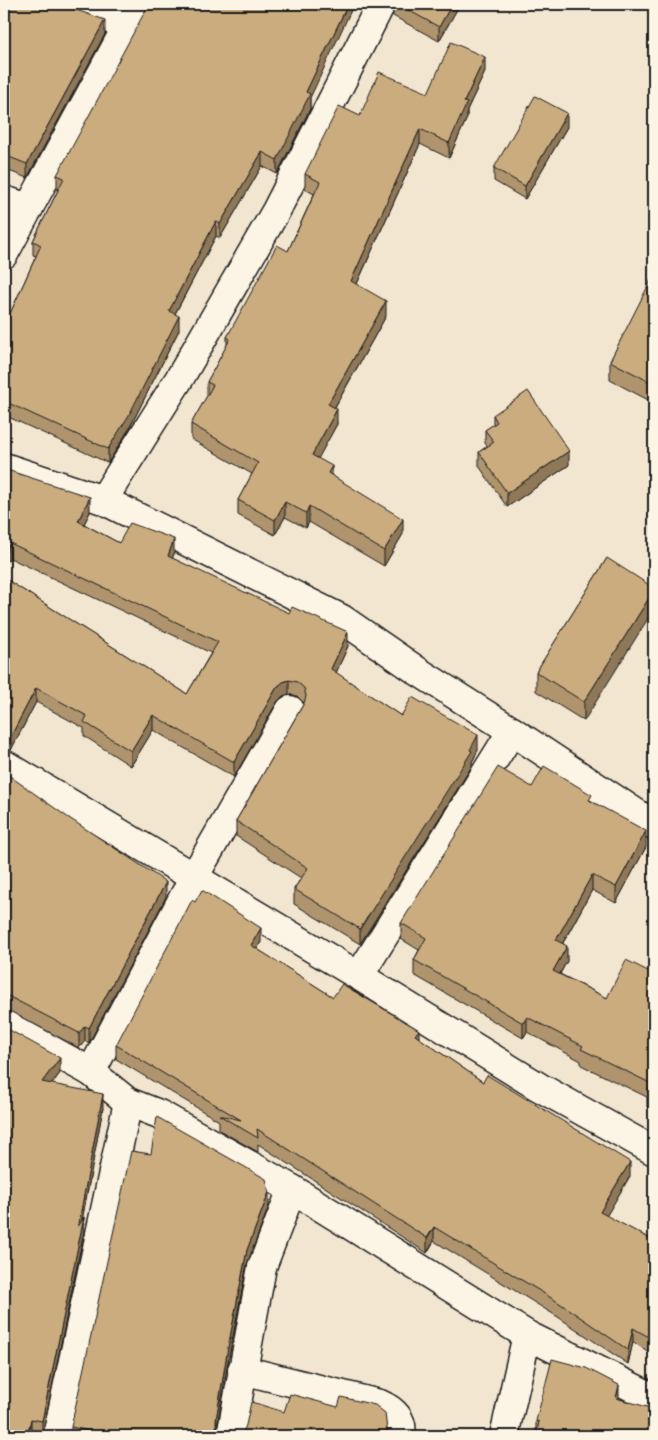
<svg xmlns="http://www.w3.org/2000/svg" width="658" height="1440" font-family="'Comic Neue',sans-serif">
<rect width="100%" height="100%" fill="#f2e6d1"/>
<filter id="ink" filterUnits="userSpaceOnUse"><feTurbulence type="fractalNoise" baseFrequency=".02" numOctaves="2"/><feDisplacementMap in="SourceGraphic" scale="10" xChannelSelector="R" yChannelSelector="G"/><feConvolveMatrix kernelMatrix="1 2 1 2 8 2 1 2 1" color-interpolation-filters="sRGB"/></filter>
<g filter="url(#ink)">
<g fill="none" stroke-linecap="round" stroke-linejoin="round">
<g stroke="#1c1c1c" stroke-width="31">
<g id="minor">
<path d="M 65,4 L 127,25"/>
<path d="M 4,200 L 29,208"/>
<path d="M 4,254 L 139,4"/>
<path d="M 4,467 L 103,500 L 342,619 L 419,672 L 512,731"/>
<path d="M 103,500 L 181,376 L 276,211 L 381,4"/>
<path d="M 4,764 L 359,976 L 539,1087 L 654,1151"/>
<path d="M 359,976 L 512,731 L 654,825"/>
<path d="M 4,1024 L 91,1072 L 128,1102 L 159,1114 L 292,1189 L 527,1335 L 654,1398"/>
<path d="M 91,1072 L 194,877 L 290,710"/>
<path d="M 242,1370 L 380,1404 C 394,1410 404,1420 401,1436"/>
<path d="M 57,1436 L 128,1102"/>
<path d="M 231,1436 L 262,1267 L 292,1189"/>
<path d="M 504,1436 L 527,1335"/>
</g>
</g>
<use href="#minor" stroke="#fcf5e5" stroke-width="28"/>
</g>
<g fill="#af946d" stroke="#1c1c1c">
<path d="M 4,4 L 105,34 L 27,178 L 4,169 Z"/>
<path d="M 113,4 L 122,4 L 120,6 Z"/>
<path d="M 393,4 L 460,4 L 439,41 L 393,16 Z"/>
<path d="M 485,72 L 467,110 L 467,118 L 449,158 L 420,144 L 357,284 L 386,316 L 335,407 L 337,424 L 318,458 L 332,475 L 403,534 L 384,566 L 309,522 L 306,528 L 285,517 L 275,535 L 238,515 L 238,500 L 252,474 L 191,439 L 191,424 L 207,396 L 207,382 L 227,345 L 227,337 L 288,251 L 314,194 L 305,189 L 305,174 L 360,116 L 428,93 Z"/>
<path d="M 310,98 L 310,109 L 277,174 L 262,166 L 220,238 L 216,236 L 175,314 L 179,330 L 129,429 L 108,463 L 4,415 L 4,327 L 36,256 L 33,255 L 33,241 L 58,190 L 57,189 L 57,175 Z"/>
<path d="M 567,127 L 525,199 L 494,181 L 494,168 Z"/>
<path d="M 654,277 L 654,403 L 610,380 L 610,361 Z"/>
<path d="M 493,415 L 569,465 L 507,507 L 479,466 L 479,452 L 487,446 L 485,443 L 485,430 L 493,425 Z"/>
<path d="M 4,469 L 90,512 L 84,524 L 119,543 L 174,554 L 172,558 L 348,646 L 336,673 L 401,716 L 478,750 L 472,762 L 472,766 L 360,944 L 294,904 L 294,889 L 301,878 L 236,836 L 236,821 L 304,703 L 297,696 L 289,694 L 283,696 L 277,702 L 234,777 L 153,730 L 131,766 L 84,736 L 84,728 L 36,702 L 11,750 L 4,748 L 4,578 L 187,694 L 211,653 L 10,558 L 8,561 L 4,560 Z"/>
<path d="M 607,558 L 584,721 L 536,691 L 536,672 Z"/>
<path d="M 4,772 L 166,897 L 89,1043 L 85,1041 L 79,1048 L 4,1008 Z"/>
<path d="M 532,787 L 592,802 L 646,847 L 616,903 L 592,890 L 563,943 L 567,961 L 560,974 L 607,998 L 654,974 L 654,1111 L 647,1107 L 647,1097 L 581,1065 L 581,1061 L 527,1032 L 523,1038 L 414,975 L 414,960 L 419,950 L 401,939 L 401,923 Z"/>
<path d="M 261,942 L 257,949 L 333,997 L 419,1038 L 483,1082 L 630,1176 L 606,1216 L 654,1241 L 654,1355 L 633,1342 L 628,1364 L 558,1317 L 434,1241 L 427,1253 L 258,1144 L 258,1152 L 219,1130 L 219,1121 L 116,1059 L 116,1045 Z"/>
<path d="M 4,1027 L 60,1073 L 52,1084 L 103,1108 L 82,1221 L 84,1231 L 42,1436 L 31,1434 Z"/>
<path d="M 269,1206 L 247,1264 L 227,1367 L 216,1428 L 221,1435 L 225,1436 L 71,1436 L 71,1427 Z"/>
<path d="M 619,1399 L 536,1435 L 536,1421 Z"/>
</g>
<g fill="#8e7859" stroke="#1c1c1c">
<path d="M 348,4 L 354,4 L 310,98 L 310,109 L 277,174 L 277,160 L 306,92 Z"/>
<path d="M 452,4 L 460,4 L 439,41 L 439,27 Z"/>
<path d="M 105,20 L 105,34 L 27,178 L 27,164 Z"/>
<path d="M 485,57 L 485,72 L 467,110 L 467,118 L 449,158 L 449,143 L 464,102 Z"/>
<path d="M 567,113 L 567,127 L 525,199 L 525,186 Z"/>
<path d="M 420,129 L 420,144 L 351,297 L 351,281 Z"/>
<path d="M 262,152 L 262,166 L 220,238 L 220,224 Z"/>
<path d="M 216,221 L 216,236 L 169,325 L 169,311 Z"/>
<path d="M 386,301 L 386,316 L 328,419 L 328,404 Z"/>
<path d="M 179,316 L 179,330 L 129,429 L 108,463 L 108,449 Z"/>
<path d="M 337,409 L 337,424 L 312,470 L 312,455 Z"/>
<path d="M 569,451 L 569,465 L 507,507 L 507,493 Z"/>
<path d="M 332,466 L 332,481 L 328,473 Z"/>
<path d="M 90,497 L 90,512 L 78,536 L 78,521 Z"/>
<path d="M 285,502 L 285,517 L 275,535 L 275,520 Z"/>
<path d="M 309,506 L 309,522 L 306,528 L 306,513 Z"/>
<path d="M 403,519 L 403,534 L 384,566 L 384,551 Z"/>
<path d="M 174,539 L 174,554 L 168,571 L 168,556 Z"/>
<path d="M 10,543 L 10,558 L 8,561 L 8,546 Z"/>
<path d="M 654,590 L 654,609 L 584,721 L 584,702 Z"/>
<path d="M 348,632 L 348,646 L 331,684 L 331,669 Z"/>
<path d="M 289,680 L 289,694 L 283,696 L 277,702 L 234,777 L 234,762 L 277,687 L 283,682 Z"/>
<path d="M 36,688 L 36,702 L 11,750 L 11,736 Z"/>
<path d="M 153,715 L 153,730 L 131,766 L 131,751 Z"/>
<path d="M 478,735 L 478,750 L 472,762 L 472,766 L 360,944 L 360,929 Z"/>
<path d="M 646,831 L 646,847 L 616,903 L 616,887 Z"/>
<path d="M 592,875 L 592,890 L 556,955 L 556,940 Z"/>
<path d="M 166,882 L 166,897 L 89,1043 L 89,1028 Z"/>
<path d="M 261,928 L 261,942 L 251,959 L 251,945 Z"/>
<path d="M 567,946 L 567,961 L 553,986 L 553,971 Z"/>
<path d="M 527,1017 L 527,1032 L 523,1038 L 523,1023 Z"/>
<path d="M 85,1026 L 85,1041 L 79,1048 L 79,1033 Z"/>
<path d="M 419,1030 L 419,1044 L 415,1035 Z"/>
<path d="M 60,1058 L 60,1073 L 42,1097 L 42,1082 Z"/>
<path d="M 103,1094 L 103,1108 L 78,1241 L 78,1227 Z"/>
<path d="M 630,1162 L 630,1176 L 600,1227 L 600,1212 Z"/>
<path d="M 269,1192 L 269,1206 L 247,1264 L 227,1367 L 216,1433 L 216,1420 L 227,1353 L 247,1250 Z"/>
<path d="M 84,1217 L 84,1231 L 42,1436 L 42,1421 Z"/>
<path d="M 434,1227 L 434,1241 L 427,1253 L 427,1238 Z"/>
<path d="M 633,1328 L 633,1342 L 628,1364 L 628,1350 Z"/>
<path d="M 619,1385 L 619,1398 L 616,1412 L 616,1398 Z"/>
<path d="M 31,1419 L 31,1434 L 30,1436 L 27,1436 Z"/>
</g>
<g fill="#cbac7f" stroke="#1c1c1c">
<path d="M 4,4 L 59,4 L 105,20 L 27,164 L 4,155 Z"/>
<path d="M 149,4 L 348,4 L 306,92 L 310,94 L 277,160 L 262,152 L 220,224 L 216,221 L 169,311 L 179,316 L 129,415 L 108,449 L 4,401 L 4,327 L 41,245 L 33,241 L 64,178 L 57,175 Z"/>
<path d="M 397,4 L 452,4 L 439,27 Z"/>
<path d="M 451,42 L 485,57 L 464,102 L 467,103 L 449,143 L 420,129 L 351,281 L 386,301 L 328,404 L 337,409 L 312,455 L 332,466 L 328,473 L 403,519 L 384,551 L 309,506 L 306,513 L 285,502 L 275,520 L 238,500 L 258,463 L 191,424 L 213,385 L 207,382 L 230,339 L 227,337 L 277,245 L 288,251 L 320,182 L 305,174 L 339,106 L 360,116 L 379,72 L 428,93 Z"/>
<path d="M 535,96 L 567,113 L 525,186 L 494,168 Z"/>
<path d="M 653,276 L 654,277 L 654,384 L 610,361 Z"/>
<path d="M 528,391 L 569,451 L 507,493 L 479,452 L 494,442 L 485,430 L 497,422 L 493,415 Z"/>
<path d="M 4,469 L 90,497 L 78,521 L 119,543 L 130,523 L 174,539 L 168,556 L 289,613 L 292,607 L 348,632 L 331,669 L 401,716 L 412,697 L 478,735 L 470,750 L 472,751 L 360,929 L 294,889 L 308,868 L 236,821 L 304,703 L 306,696 L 304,688 L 297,682 L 289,680 L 283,682 L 277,687 L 234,762 L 153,715 L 131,751 L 84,722 L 87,716 L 36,688 L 11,736 L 4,734 L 4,578 L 187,694 L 218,642 L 10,543 L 8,546 L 4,545 Z"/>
<path d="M 607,558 L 654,588 L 654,590 L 584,702 L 536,672 Z"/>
<path d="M 544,766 L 592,795 L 589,800 L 646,831 L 616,887 L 592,875 L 556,940 L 567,946 L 553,971 L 607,998 L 626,960 L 654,974 L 654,1095 L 647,1091 L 652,1084 L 581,1049 L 583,1046 L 527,1017 L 523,1023 L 414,960 L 426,938 L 401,923 L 498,767 L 532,787 Z"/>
<path d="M 4,772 L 66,816 L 166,882 L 89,1028 L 85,1026 L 79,1033 L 4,994 Z"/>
<path d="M 202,890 L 261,928 L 251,945 L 333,997 L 342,984 L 419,1030 L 415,1035 L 483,1082 L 487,1075 L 630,1162 L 600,1212 L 654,1241 L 654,1340 L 633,1328 L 628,1350 L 558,1302 L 434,1227 L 427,1238 L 257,1129 L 258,1138 L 219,1115 L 241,1120 L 116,1045 L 192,900 L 195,902 Z"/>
<path d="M 4,1027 L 60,1058 L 42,1082 L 103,1094 L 78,1227 L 84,1217 L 42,1421 L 31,1419 L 27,1436 L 4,1436 Z"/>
<path d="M 157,1117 L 266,1179 L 269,1192 L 247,1250 L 227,1353 L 216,1420 L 216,1428 L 221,1435 L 225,1436 L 88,1436 L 90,1431 L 71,1427 L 131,1151 L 151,1154 Z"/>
<path d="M 552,1359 L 586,1368 L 619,1385 L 616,1398 L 654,1409 L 654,1436 L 536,1436 L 539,1422 L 536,1421 Z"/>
<path d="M 290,1394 L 338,1407 L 341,1397 L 375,1405 L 385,1413 L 387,1430 L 385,1436 L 237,1436 L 243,1433 L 246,1425 L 251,1402 L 284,1412 Z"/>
</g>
</g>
<rect width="658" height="1440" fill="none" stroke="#fcf5e5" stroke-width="20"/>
<rect x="10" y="10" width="638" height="1420" fill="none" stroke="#1c1c1c" stroke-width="2" filter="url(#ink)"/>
</svg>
